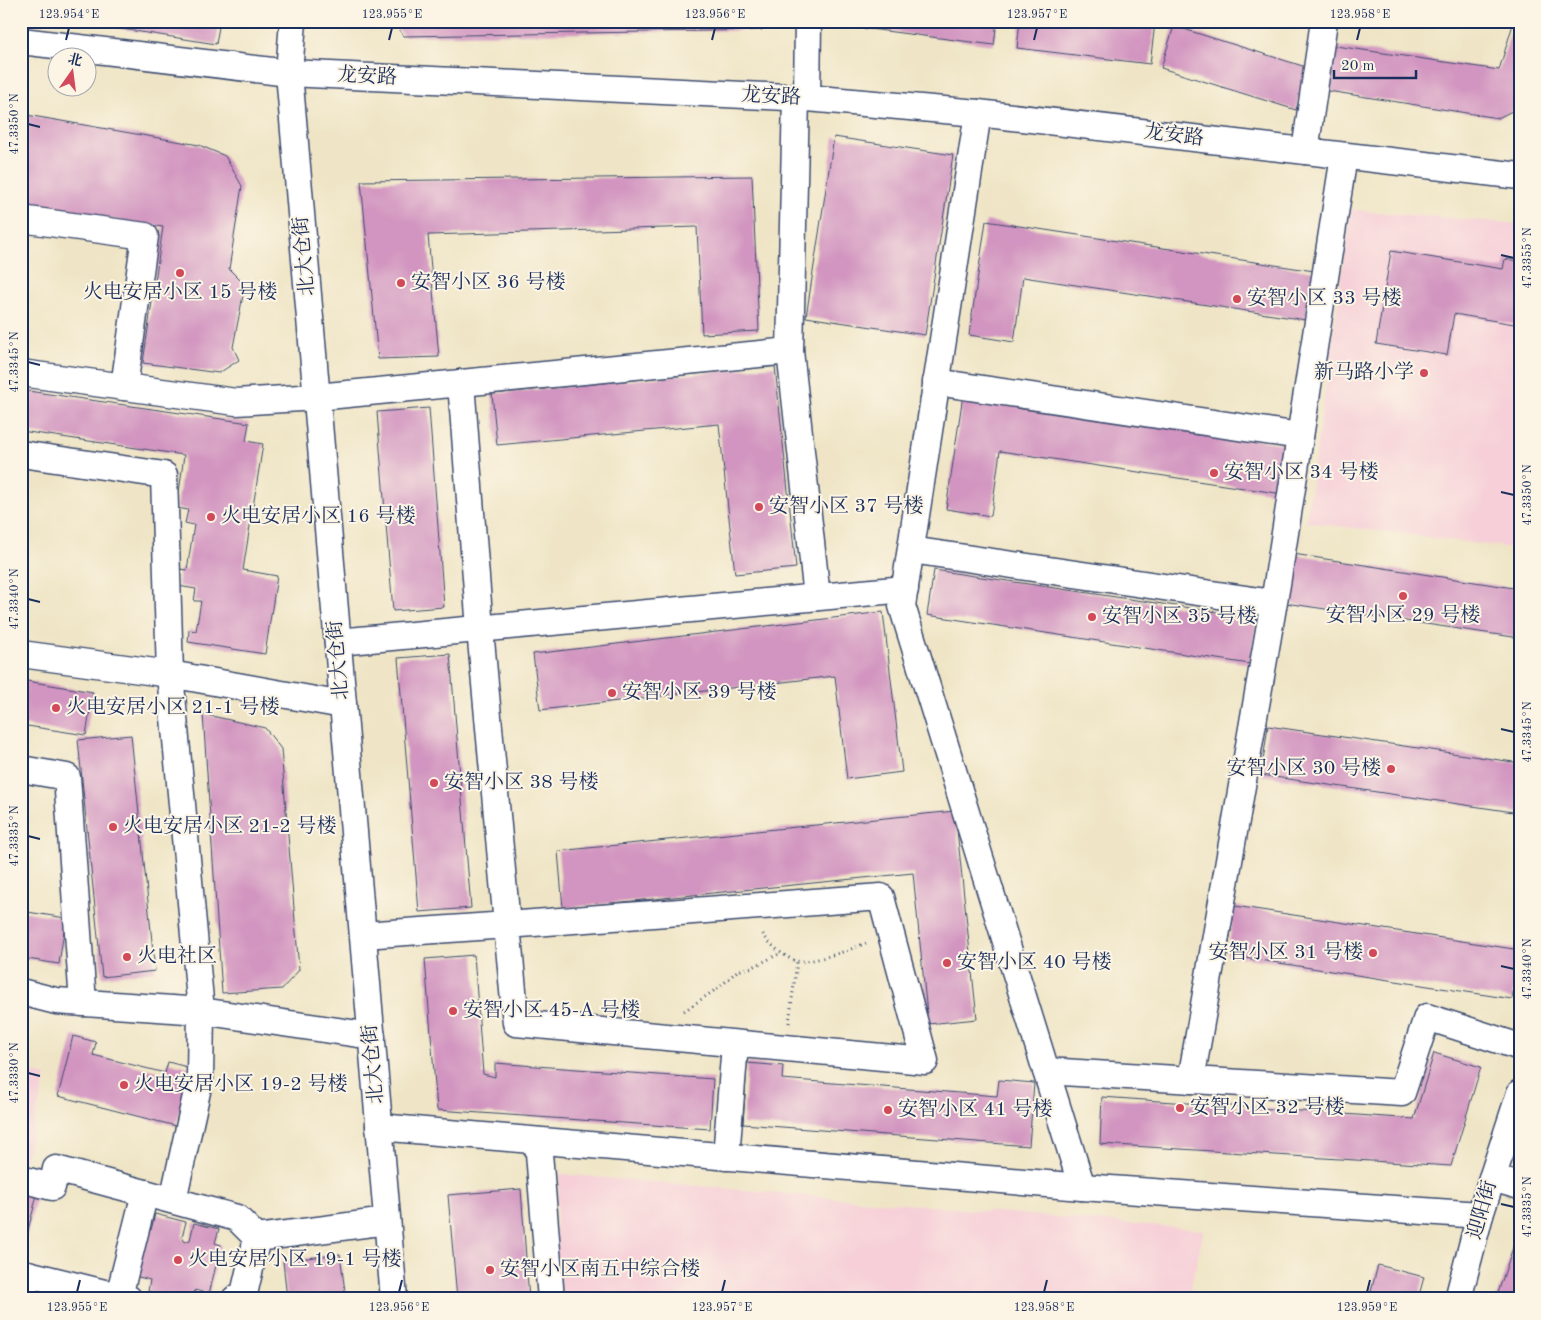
<svg xmlns="http://www.w3.org/2000/svg" width="1541" height="1320" font-family="'Old Standard TT','Noto Serif SC',serif">
<rect width="100%" height="100%" fill="#fcf5e5"/>
<filter id="ink" filterUnits="userSpaceOnUse"><feTurbulence type="fractalNoise" baseFrequency=".02" numOctaves="2"/><feDisplacementMap in="SourceGraphic" scale="10" xChannelSelector="R" yChannelSelector="G"/><feConvolveMatrix kernelMatrix="1 2 1 2 8 2 1 2 1" color-interpolation-filters="sRGB"/></filter>
<filter id="wash" filterUnits="userSpaceOnUse"><feTurbulence type="fractalNoise" baseFrequency=".0096" numOctaves="4" result="noise"/><feDisplacementMap in="SourceGraphic" scale="20" xChannelSelector="R" yChannelSelector="G"/><feGaussianBlur stdDeviation="1.12" result="paint"/><feColorMatrix in="noise" values="0 0 0 0 0 0 0 0 0 0 0 0 0 0 0 0 0 1.4 0 .05"/><feComposite in="paint" operator="in"/></filter>
<g filter="url(#wash)">
<rect width="100%" height="100%" fill="#efe5c6"/>
<g fill="#f6cfd8">
<path d="M 1351,210 L 1520,224 L 1520,549 L 1306,522 Z"/>
<path d="M 21,1069 L 46,1076 L 25,1160 L 21,1159 Z"/>
<path d="M 560,1174 L 1204,1230 L 1188,1299 L 562,1299 L 554,1248 Z"/>
</g>
<g id="blocks">
<g fill="#d294c0">
<path d="M 72,21 L 220,21 L 216,44 Z"/>
<path d="M 391,21 L 762,21 L 762,30 L 404,36 Z"/>
<path d="M 839,21 L 997,21 L 994,45 L 839,25 Z"/>
<path d="M 1020,21 L 1139,21 L 1155,23 L 1150,64 L 1017,48 Z"/>
<path d="M 1514,21 L 1520,21 L 1520,107 L 1498,118 L 1322,90 L 1329,45 L 1499,70 Z"/>
<path d="M 1174,26 L 1309,68 L 1296,110 L 1161,68 Z"/>
<path d="M 21,114 L 199,145 L 225,156 L 242,186 L 229,269 L 245,285 L 233,347 L 239,360 L 219,373 L 143,363 L 163,227 L 21,206 Z"/>
<path d="M 834,137 L 953,155 L 925,335 L 806,317 Z"/>
<path d="M 752,176 L 759,331 L 702,334 L 697,227 L 428,235 L 439,357 L 378,359 L 361,181 Z"/>
<path d="M 986,221 L 1314,271 L 1306,320 L 1023,277 L 1014,342 L 969,335 Z"/>
<path d="M 1391,251 L 1503,269 L 1505,259 L 1520,261 L 1520,325 L 1454,314 L 1447,355 L 1376,344 Z"/>
<path d="M 775,366 L 796,568 L 735,574 L 719,424 L 497,445 L 492,394 Z"/>
<path d="M 21,390 L 249,423 L 246,441 L 263,444 L 243,570 L 277,576 L 265,654 L 188,642 L 189,630 L 196,631 L 201,601 L 194,601 L 196,589 L 178,586 L 180,569 L 187,570 L 194,525 L 185,523 L 188,510 L 177,508 L 184,455 L 21,431 Z"/>
<path d="M 963,395 L 1291,445 L 1283,494 L 1000,451 L 991,516 L 946,509 Z"/>
<path d="M 429,408 L 444,607 L 393,611 L 377,412 Z"/>
<path d="M 1293,554 L 1520,589 L 1520,638 L 1285,603 Z"/>
<path d="M 934,570 L 1257,618 L 1250,664 L 927,615 Z"/>
<path d="M 883,612 L 902,772 L 847,779 L 835,676 L 540,710 L 533,654 Z"/>
<path d="M 450,654 L 471,908 L 419,912 L 398,658 Z"/>
<path d="M 21,680 L 93,692 L 86,735 L 21,725 Z"/>
<path d="M 203,714 L 265,728 L 281,749 L 299,970 L 282,989 L 222,993 Z"/>
<path d="M 1268,726 L 1520,763 L 1520,813 L 1261,775 Z"/>
<path d="M 131,735 L 155,971 L 102,977 L 78,740 Z"/>
<path d="M 955,811 L 977,1019 L 928,1024 L 913,873 L 563,908 L 558,851 Z"/>
<path d="M 1235,906 L 1520,950 L 1512,999 L 1227,955 Z"/>
<path d="M 21,911 L 66,918 L 59,964 L 21,958 Z"/>
<path d="M 474,955 L 483,1074 L 495,1077 L 495,1063 L 713,1079 L 710,1129 L 437,1110 L 425,959 Z"/>
<path d="M 73,1036 L 96,1042 L 93,1055 L 165,1073 L 168,1062 L 191,1068 L 176,1126 L 58,1096 Z"/>
<path d="M 1434,1053 L 1481,1067 L 1451,1166 L 1100,1144 L 1102,1097 L 1414,1119 Z"/>
<path d="M 747,1063 L 783,1066 L 782,1079 L 997,1096 L 999,1080 L 1034,1083 L 1029,1146 L 743,1124 Z"/>
<path d="M 21,1186 L 38,1191 L 26,1238 L 21,1237 Z"/>
<path d="M 521,1189 L 529,1299 L 457,1299 L 448,1195 Z"/>
<path d="M 155,1214 L 186,1222 L 182,1237 L 185,1242 L 190,1240 L 194,1223 L 219,1229 L 215,1243 L 221,1245 L 209,1294 L 195,1290 L 193,1299 L 178,1299 L 148,1291 L 150,1280 L 135,1276 L 146,1230 L 151,1230 Z"/>
<path d="M 1519,1229 L 1520,1299 L 1496,1299 Z"/>
<path d="M 340,1254 L 346,1299 L 287,1299 L 283,1261 Z"/>
<path d="M 1378,1265 L 1424,1277 L 1418,1299 L 1369,1299 Z"/>
</g>
</g>
</g>
<g filter="url(#ink)">
<use href="#blocks" fill-opacity="0" stroke="#3b4a6e" stroke-width="1"/>
<g fill="none" stroke-linecap="round" stroke-linejoin="round">
<g stroke="#3b4a6e" stroke-width="29">
<g id="minor">
<path d="M 293,21 L 289,73 L 394,1299"/>
<path d="M 21,41 L 289,73 L 807,98 L 978,113 L 1520,176"/>
<path d="M 807,98 L 808,21"/>
<path d="M 1305,151 L 1324,21"/>
<path d="M 21,219 L 145,236 L 124,387"/>
<path d="M 790,351 L 817,597"/>
<path d="M 21,373 L 236,402 L 317,397 L 461,383 L 480,629 L 507,925 L 881,897 L 925,1061 L 516,1023 L 507,925 L 363,935"/>
<path d="M 936,382 L 1300,436"/>
<path d="M 461,383 L 790,351 L 796,98"/>
<path d="M 21,454 L 164,475 L 170,674 L 21,654"/>
<path d="M 911,550 L 1273,603"/>
<path d="M 338,642 L 905,589"/>
<path d="M 343,705 L 170,674 L 201,1011 L 372,1036"/>
<path d="M 21,769 L 67,777 L 83,1003"/>
<path d="M 21,992 L 56,1001 L 201,1011 L 200,1078 L 173,1200"/>
<path d="M 1046,1071 L 1402,1093 L 1427,1017 L 1520,1047"/>
<path d="M 1191,1080 L 1277,584 L 1344,156"/>
<path d="M 379,1127 L 1082,1187 L 902,606 L 978,113"/>
<path d="M 538,1141 L 551,1299"/>
<path d="M 726,1157 L 735,1044"/>
<path d="M 1492,1178 L 1520,1186"/>
<path d="M 21,1179 L 52,1187 L 56,1169 L 145,1193"/>
<path d="M 1082,1187 L 1480,1215"/>
<path d="M 21,1273 L 28,1274 L 22,1299"/>
<path d="M 28,1274 L 129,1299"/>
<path d="M 119,1296 L 145,1193 L 237,1218 L 257,1238 L 387,1221"/>
<path d="M 235,1299 L 244,1294 L 257,1238"/>
<path d="M 1458,1299 L 1480,1215 L 1520,1093"/>
</g>
</g>
<g stroke="#3b4a6e" stroke-width="3" stroke-dasharray="1 4" stroke-linecap="butt">
<path d="M 763,934 C 768,943 786,959 797,961 C 810,964 853,949 866,943"/>
<path d="M 684,1011 L 721,986 L 737,971 L 753,967 L 781,953"/>
<path d="M 789,1023 L 797,961"/>
</g>
<use href="#minor" stroke="#fff" stroke-width="26"/>
</g>
</g>
<path fill="none" stroke="#1b2f5e" stroke-width="2" d="M 66,40 L 69,28M 389,40 L 392,28M 712,40 L 715,28M 1034,40 L 1037,28M 1357,40 L 1360,28M 28,124 L 40,127M 1501,255 L 1514,258M 28,362 L 40,365M 1501,492 L 1514,495M 28,599 L 40,602M 1501,729 L 1514,732M 28,836 L 40,839M 1501,966 L 1514,969M 28,1073 L 40,1076M 1501,1204 L 1514,1207M 77,1292 L 80,1280M 399,1292 L 402,1280M 722,1292 L 725,1280M 1044,1292 L 1047,1280M 1367,1292 L 1370,1280"/>
<g fill="#d1495b" stroke="#fcf5e5" stroke-width="2">
<circle cx="180" cy="273" r="5"/>
<circle cx="401" cy="283" r="5"/>
<circle cx="1237" cy="299" r="5"/>
<circle cx="1424" cy="373" r="5"/>
<circle cx="1214" cy="473" r="5"/>
<circle cx="759" cy="507" r="5"/>
<circle cx="211" cy="517" r="5"/>
<circle cx="1403" cy="596" r="5"/>
<circle cx="1092" cy="617" r="5"/>
<circle cx="612" cy="693" r="5"/>
<circle cx="56" cy="708" r="5"/>
<circle cx="1391" cy="769" r="5"/>
<circle cx="434" cy="783" r="5"/>
<circle cx="113" cy="827" r="5"/>
<circle cx="1373" cy="953" r="5"/>
<circle cx="127" cy="957" r="5"/>
<circle cx="947" cy="963" r="5"/>
<circle cx="453" cy="1011" r="5"/>
<circle cx="124" cy="1085" r="5"/>
<circle cx="1180" cy="1108" r="5"/>
<circle cx="888" cy="1110" r="5"/>
<circle cx="178" cy="1260" r="5"/>
<circle cx="490" cy="1270" r="5"/>
</g>
<g text-anchor="middle" dominant-baseline="central" stroke-width="4" stroke-linejoin="round" paint-order="stroke">
<g font-size="20" fill="#1b2f5e" stroke="#fcf5e5">
<text transform="translate(367 77) rotate(3)">龙安路</text>
<text transform="translate(771 97) rotate(3)">龙安路</text>
<text transform="translate(1174 136) rotate(7)">龙安路</text>
<text transform="translate(305 256) rotate(-95)">北大仓街</text>
<text transform="translate(339 660) rotate(-95)">北大仓街</text>
<text transform="translate(374 1064) rotate(-95)">北大仓街</text>
<text transform="translate(1483 1210) rotate(-74)">迎阳街</text>
</g>
<g font-size="20" fill="#1b2f5e" stroke="#fcf5e5" text-anchor="start">
<text x="411" y="283">安智小区 36 号楼</text>
<text x="180" y="293" text-anchor="middle">火电安居小区 15 号楼</text>
<text x="1247" y="299">安智小区 33 号楼</text>
<text x="1414" y="373" text-anchor="end">新马路小学</text>
<text x="1224" y="473">安智小区 34 号楼</text>
<text x="769" y="507">安智小区 37 号楼</text>
<text x="221" y="517">火电安居小区 16 号楼</text>
<text x="1403" y="616" text-anchor="middle">安智小区 29 号楼</text>
<text x="1102" y="617">安智小区 35 号楼</text>
<text x="622" y="693">安智小区 39 号楼</text>
<text x="66" y="708">火电安居小区 21-1 号楼</text>
<text x="1381" y="769" text-anchor="end">安智小区 30 号楼</text>
<text x="444" y="783">安智小区 38 号楼</text>
<text x="123" y="827">火电安居小区 21-2 号楼</text>
<text x="1363" y="953" text-anchor="end">安智小区 31 号楼</text>
<text x="137" y="957">火电社区</text>
<text x="957" y="963">安智小区 40 号楼</text>
<text x="463" y="1011">安智小区 45-A 号楼</text>
<text x="134" y="1085">火电安居小区 19-2 号楼</text>
<text x="1190" y="1108">安智小区 32 号楼</text>
<text x="898" y="1110">安智小区 41 号楼</text>
<text x="188" y="1260">火电安居小区 19-1 号楼</text>
<text x="500" y="1270">安智小区南五中综合楼</text>
</g>
</g>
<rect width="1541" height="1320" fill="none" stroke="#fcf5e5" stroke-width="55"/>
<g transform="translate(72 72) rotate(14)"><circle r="24" fill="#fcf5e5" stroke="#a2a6af"/>
<path d="M0-4L9 19L0 12L-9 19Z" fill="#d1495b"/>
<text y="-8" font-size="14" font-weight="bold" text-anchor="middle" fill="#1b2f5e">北</text>
</g>
<path d="M1334 70v8h82v-8" fill="none" stroke="#1b2f5e" stroke-width="2.5"/>
<text x="1341" y="70" font-size="15" fill="#1b2f5e" stroke="#fcf5e5" stroke-width="4" paint-order="stroke">20 m</text>
<rect x="28" y="28" width="1486" height="1264" fill="none" stroke="#1b2f5e" stroke-width="2"/>
<g font-size="12" text-anchor="middle" fill="#1b2f5e">
<text x="69" y="18">123.954°E</text>
<text x="392" y="18">123.955°E</text>
<text x="715" y="18">123.956°E</text>
<text x="1037" y="18">123.957°E</text>
<text x="1360" y="18">123.958°E</text>
<text transform="translate(14 124) rotate(-90)" y="4">47.3350°N</text>
<text transform="translate(1527 258) rotate(-90)" y="4">47.3355°N</text>
<text transform="translate(14 362) rotate(-90)" y="4">47.3345°N</text>
<text transform="translate(1527 495) rotate(-90)" y="4">47.3350°N</text>
<text transform="translate(14 599) rotate(-90)" y="4">47.3340°N</text>
<text transform="translate(1527 732) rotate(-90)" y="4">47.3345°N</text>
<text transform="translate(14 836) rotate(-90)" y="4">47.3335°N</text>
<text transform="translate(1527 969) rotate(-90)" y="4">47.3340°N</text>
<text transform="translate(14 1073) rotate(-90)" y="4">47.3330°N</text>
<text transform="translate(1527 1207) rotate(-90)" y="4">47.3335°N</text>
<text x="77" y="1311">123.955°E</text>
<text x="399" y="1311">123.956°E</text>
<text x="722" y="1311">123.957°E</text>
<text x="1044" y="1311">123.958°E</text>
<text x="1367" y="1311">123.959°E</text>
</g>
</svg>
